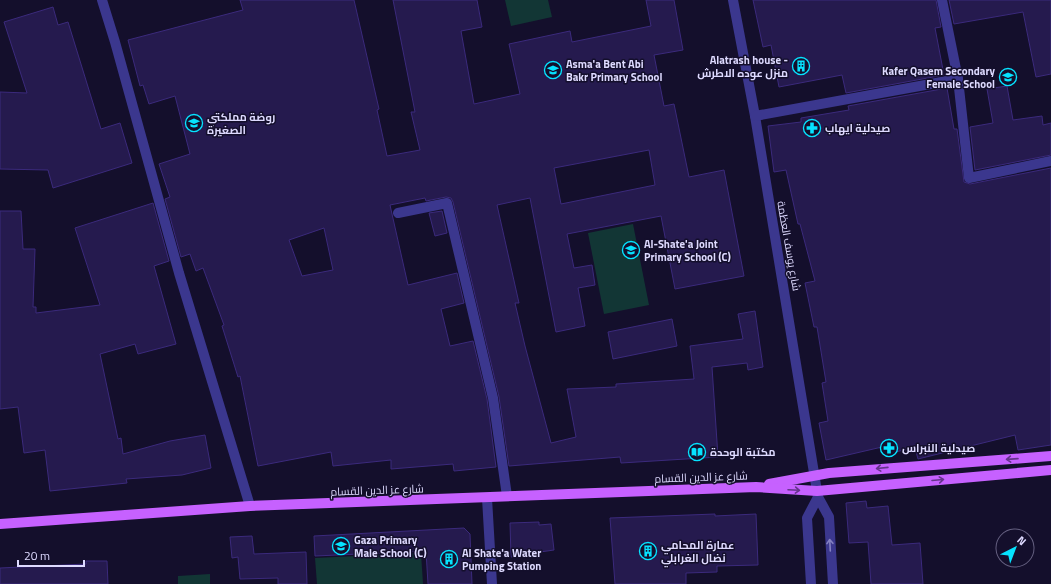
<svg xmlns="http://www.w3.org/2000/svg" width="1051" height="584" font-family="'Titillium Web',Cairo,sans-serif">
<rect width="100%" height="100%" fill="#140f2c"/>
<g fill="#123635">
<path d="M 505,0 L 548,0 L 552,17 L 511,26 Z"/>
<path d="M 633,224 L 649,305 L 604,314 L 588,233 Z"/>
<path d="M 421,553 L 423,584 L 317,584 L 315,558 Z"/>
<path d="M 210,574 L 210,584 L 178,584 L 178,576 Z"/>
</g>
<g fill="#251a4e" stroke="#3b2a7c" fill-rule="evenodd">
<path d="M 240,0 L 354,0 L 379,109 L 377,110 L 387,156 L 420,150 L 411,112 L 415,112 L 393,0 L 477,0 L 482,27 L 461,31 L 474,104 L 520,94 L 509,44 L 570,31 L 572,42 L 651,26 L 646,0 L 674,0 L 683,50 L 654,55 L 664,106 L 674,104 L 689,177 L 724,170 L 744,276 L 675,289 L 661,216 L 567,234 L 574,268 L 592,265 L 595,285 L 578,288 L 585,326 L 556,332 L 530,198 L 497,205 L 519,303 L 515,303 L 525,346 L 551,443 L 576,437 L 567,389 L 616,387 L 616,384 L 694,379 L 690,346 L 743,339 L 738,314 L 755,311 L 763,367 L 748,370 L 747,363 L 712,367 L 718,457 L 621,463 L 620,457 L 509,466 L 499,397 L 453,202 L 451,198 L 446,197 L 426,201 L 425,198 L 390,205 L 392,214 L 408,285 L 457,273 L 464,303 L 441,309 L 450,346 L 473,341 L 487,399 L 496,467 L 454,471 L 453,464 L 391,469 L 391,460 L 333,466 L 331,452 L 258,466 L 240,376 L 238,377 L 222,326 L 224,325 L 203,268 L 196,271 L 190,254 L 181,257 L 165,199 L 170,197 L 159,164 L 190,154 L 175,96 L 149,104 L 143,85 L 140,86 L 128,40 L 243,10 ZM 649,150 L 655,185 L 561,204 L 554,168 ZM 324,228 L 333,270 L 302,276 L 289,240 Z"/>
<path d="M 753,0 L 936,0 L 941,27 L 935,28 L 944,75 L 846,93 L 842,75 L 779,87 L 771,45 L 763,47 Z"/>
<path d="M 949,0 L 1051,0 L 1051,74 L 1036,77 L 1023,12 L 954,24 Z"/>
<path d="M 53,7 L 58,25 L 68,22 L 101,129 L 120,123 L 132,163 L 53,188 L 48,170 L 0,169 L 0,92 L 27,93 L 4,22 Z"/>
<path d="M 1007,86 L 1013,120 L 1042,116 L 1043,125 L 1051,123 L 1051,155 L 975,170 L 970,127 L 993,123 L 987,89 Z"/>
<path d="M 947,88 L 954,129 L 957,129 L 964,182 L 970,184 L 1051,168 L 1051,445 L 1018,450 L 1015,435 L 918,459 L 915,448 L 884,454 L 882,447 L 826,460 L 819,423 L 828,421 L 822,383 L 826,382 L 817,327 L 814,327 L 805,283 L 815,281 L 800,224 L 798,224 L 786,170 L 774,172 L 768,126 L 801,122 L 801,118 L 849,110 L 848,106 Z"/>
<path d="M 153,203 L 169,261 L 154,266 L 176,344 L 138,354 L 135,344 L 100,354 L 118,439 L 121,438 L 123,454 L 170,441 L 205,435 L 211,468 L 182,475 L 126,479 L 127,483 L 50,491 L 45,450 L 24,453 L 18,407 L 0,409 L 0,211 L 21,211 L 23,249 L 35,249 L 33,307 L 36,307 L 36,313 L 100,305 L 75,228 Z"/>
<path d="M 442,211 L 447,233 L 435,236 L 429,213 Z"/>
<path d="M 672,319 L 677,346 L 613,359 L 608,332 Z"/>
<path d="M 866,501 L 867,508 L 888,506 L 892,545 L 920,543 L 923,584 L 871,584 L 868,542 L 849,543 L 846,503 Z"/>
<path d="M 715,514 L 715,516 L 756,514 L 758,565 L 717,566 L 717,572 L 686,573 L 686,584 L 615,584 L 610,518 Z"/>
<path d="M 539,522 L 539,525 L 551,524 L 554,550 L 540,552 L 540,556 L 511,557 L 510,523 Z"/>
<path d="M 464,528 L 470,534 L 472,584 L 428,584 L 426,551 L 315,556 L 314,536 Z"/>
<path d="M 252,536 L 254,554 L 306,552 L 307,584 L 278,584 L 278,578 L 240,579 L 238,557 L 232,558 L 230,537 Z"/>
<path d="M 86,561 L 107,561 L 108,584 L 0,584 L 0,568 L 86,564 Z"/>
</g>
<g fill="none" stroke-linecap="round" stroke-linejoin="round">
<g stroke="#3b378e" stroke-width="10">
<path d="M 102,0 L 115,42 L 179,273 L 250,506"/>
<path d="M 733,0 L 755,116 L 818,497 L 829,517 L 833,584"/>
<path d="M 942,0 L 958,79 L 969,178 L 1051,161"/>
<path d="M 755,116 L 958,79"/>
<path d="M 398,213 L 447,203 L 493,398 L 507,496"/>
<path d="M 487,498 L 492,584"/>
<path d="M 811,584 L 807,518 L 818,497"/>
</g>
<g stroke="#c661ff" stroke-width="10">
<path d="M 769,484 L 829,473 L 1051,456"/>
<path d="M 0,524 L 250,506 L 756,487 L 817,491 L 1051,470"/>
</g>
</g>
<defs><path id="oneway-shaft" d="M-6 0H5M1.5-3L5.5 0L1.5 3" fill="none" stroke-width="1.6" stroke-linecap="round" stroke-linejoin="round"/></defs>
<g stroke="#64348b">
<use href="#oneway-shaft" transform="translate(1012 459) rotate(176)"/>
<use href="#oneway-shaft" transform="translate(882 468) rotate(174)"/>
<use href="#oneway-shaft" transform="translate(938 480) rotate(-5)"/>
<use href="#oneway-shaft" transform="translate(794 490) rotate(3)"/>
</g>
<use stroke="#8480c1" href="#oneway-shaft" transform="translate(830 545) rotate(-93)"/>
<defs>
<g id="building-ring" transform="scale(0.9)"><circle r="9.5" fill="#140f2c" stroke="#06e3ff" stroke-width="1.5"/><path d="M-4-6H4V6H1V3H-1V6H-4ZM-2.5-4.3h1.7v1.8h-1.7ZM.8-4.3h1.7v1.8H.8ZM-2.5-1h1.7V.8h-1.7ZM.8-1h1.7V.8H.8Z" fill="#06e3ff"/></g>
<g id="school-ring" transform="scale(0.9)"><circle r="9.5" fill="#140f2c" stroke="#06e3ff" stroke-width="1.5"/><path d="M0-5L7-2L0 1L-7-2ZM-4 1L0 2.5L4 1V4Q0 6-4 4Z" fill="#06e3ff"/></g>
<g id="pharmacy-ring" transform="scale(0.9)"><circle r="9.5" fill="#140f2c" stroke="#06e3ff" stroke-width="1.5"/><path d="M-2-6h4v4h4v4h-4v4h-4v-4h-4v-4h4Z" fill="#06e3ff"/></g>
<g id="library-ring" transform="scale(0.9)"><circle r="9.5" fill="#140f2c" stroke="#06e3ff" stroke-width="1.5"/><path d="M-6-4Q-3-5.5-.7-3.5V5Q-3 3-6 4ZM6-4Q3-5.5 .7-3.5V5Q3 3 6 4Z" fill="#06e3ff"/></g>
</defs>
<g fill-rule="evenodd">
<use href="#building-ring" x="801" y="66"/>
<use href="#school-ring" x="553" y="70"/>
<use href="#school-ring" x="1008" y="77"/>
<use href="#school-ring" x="194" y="123"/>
<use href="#pharmacy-ring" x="812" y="128"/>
<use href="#school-ring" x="631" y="250"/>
<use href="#pharmacy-ring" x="889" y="448"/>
<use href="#library-ring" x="697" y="452"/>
<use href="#school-ring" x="341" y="546"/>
<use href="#building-ring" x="648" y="551"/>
<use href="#building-ring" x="449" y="559"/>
</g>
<g text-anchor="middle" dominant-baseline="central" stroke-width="3" stroke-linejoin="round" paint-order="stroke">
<g font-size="11" font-weight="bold" fill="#dedaff" stroke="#140f2c" text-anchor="start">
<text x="788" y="60" text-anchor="end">Alatrash house -<tspan x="788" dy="13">منزل عوده الاطرش</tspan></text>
<text x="566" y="64">Asma'a Bent Abi<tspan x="566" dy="13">Bakr Primary School</tspan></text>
<text x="995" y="71" text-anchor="end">Kafer Qasem Secondary<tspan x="995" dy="13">Female School</tspan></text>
<text x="207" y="117">روضة مملكتي<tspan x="207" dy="13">الصغيرة</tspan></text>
<text x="825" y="128">صيدلية ايهاب</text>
<text x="644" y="244">Al-Shate'a Joint<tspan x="644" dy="13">Primary School (C)</tspan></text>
<text x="902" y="448">صيدلية النبراس</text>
<text x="710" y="452">مكتبة الوحدة</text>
<text x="354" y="540">Gaza Primary<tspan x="354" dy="13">Male School (C)</tspan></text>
<text x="661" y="545">عمارة المحامي<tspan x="661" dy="13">نضال الغرابلي</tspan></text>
<text x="462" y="553">Al Shate'a Water<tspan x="462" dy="13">Pumping Station</tspan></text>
</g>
<g font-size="11" fill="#dedaff" stroke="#140f2c">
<text transform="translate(789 246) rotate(80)">شارع يوسف العظمة</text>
<text transform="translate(701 477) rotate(-2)">شارع عز الدين القسام</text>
<text transform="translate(377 490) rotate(-2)">شارع عز الدين القسام</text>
</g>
</g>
<g transform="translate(1015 548) rotate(42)"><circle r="19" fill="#140f2c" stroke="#656080"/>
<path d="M0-3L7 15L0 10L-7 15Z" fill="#06e3ff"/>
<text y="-6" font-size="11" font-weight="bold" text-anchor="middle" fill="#dedaff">N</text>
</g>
<path d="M18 560v6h66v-6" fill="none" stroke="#dedaff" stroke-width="2"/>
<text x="24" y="560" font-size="12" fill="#dedaff" stroke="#140f2c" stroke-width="3" paint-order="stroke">20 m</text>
</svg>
